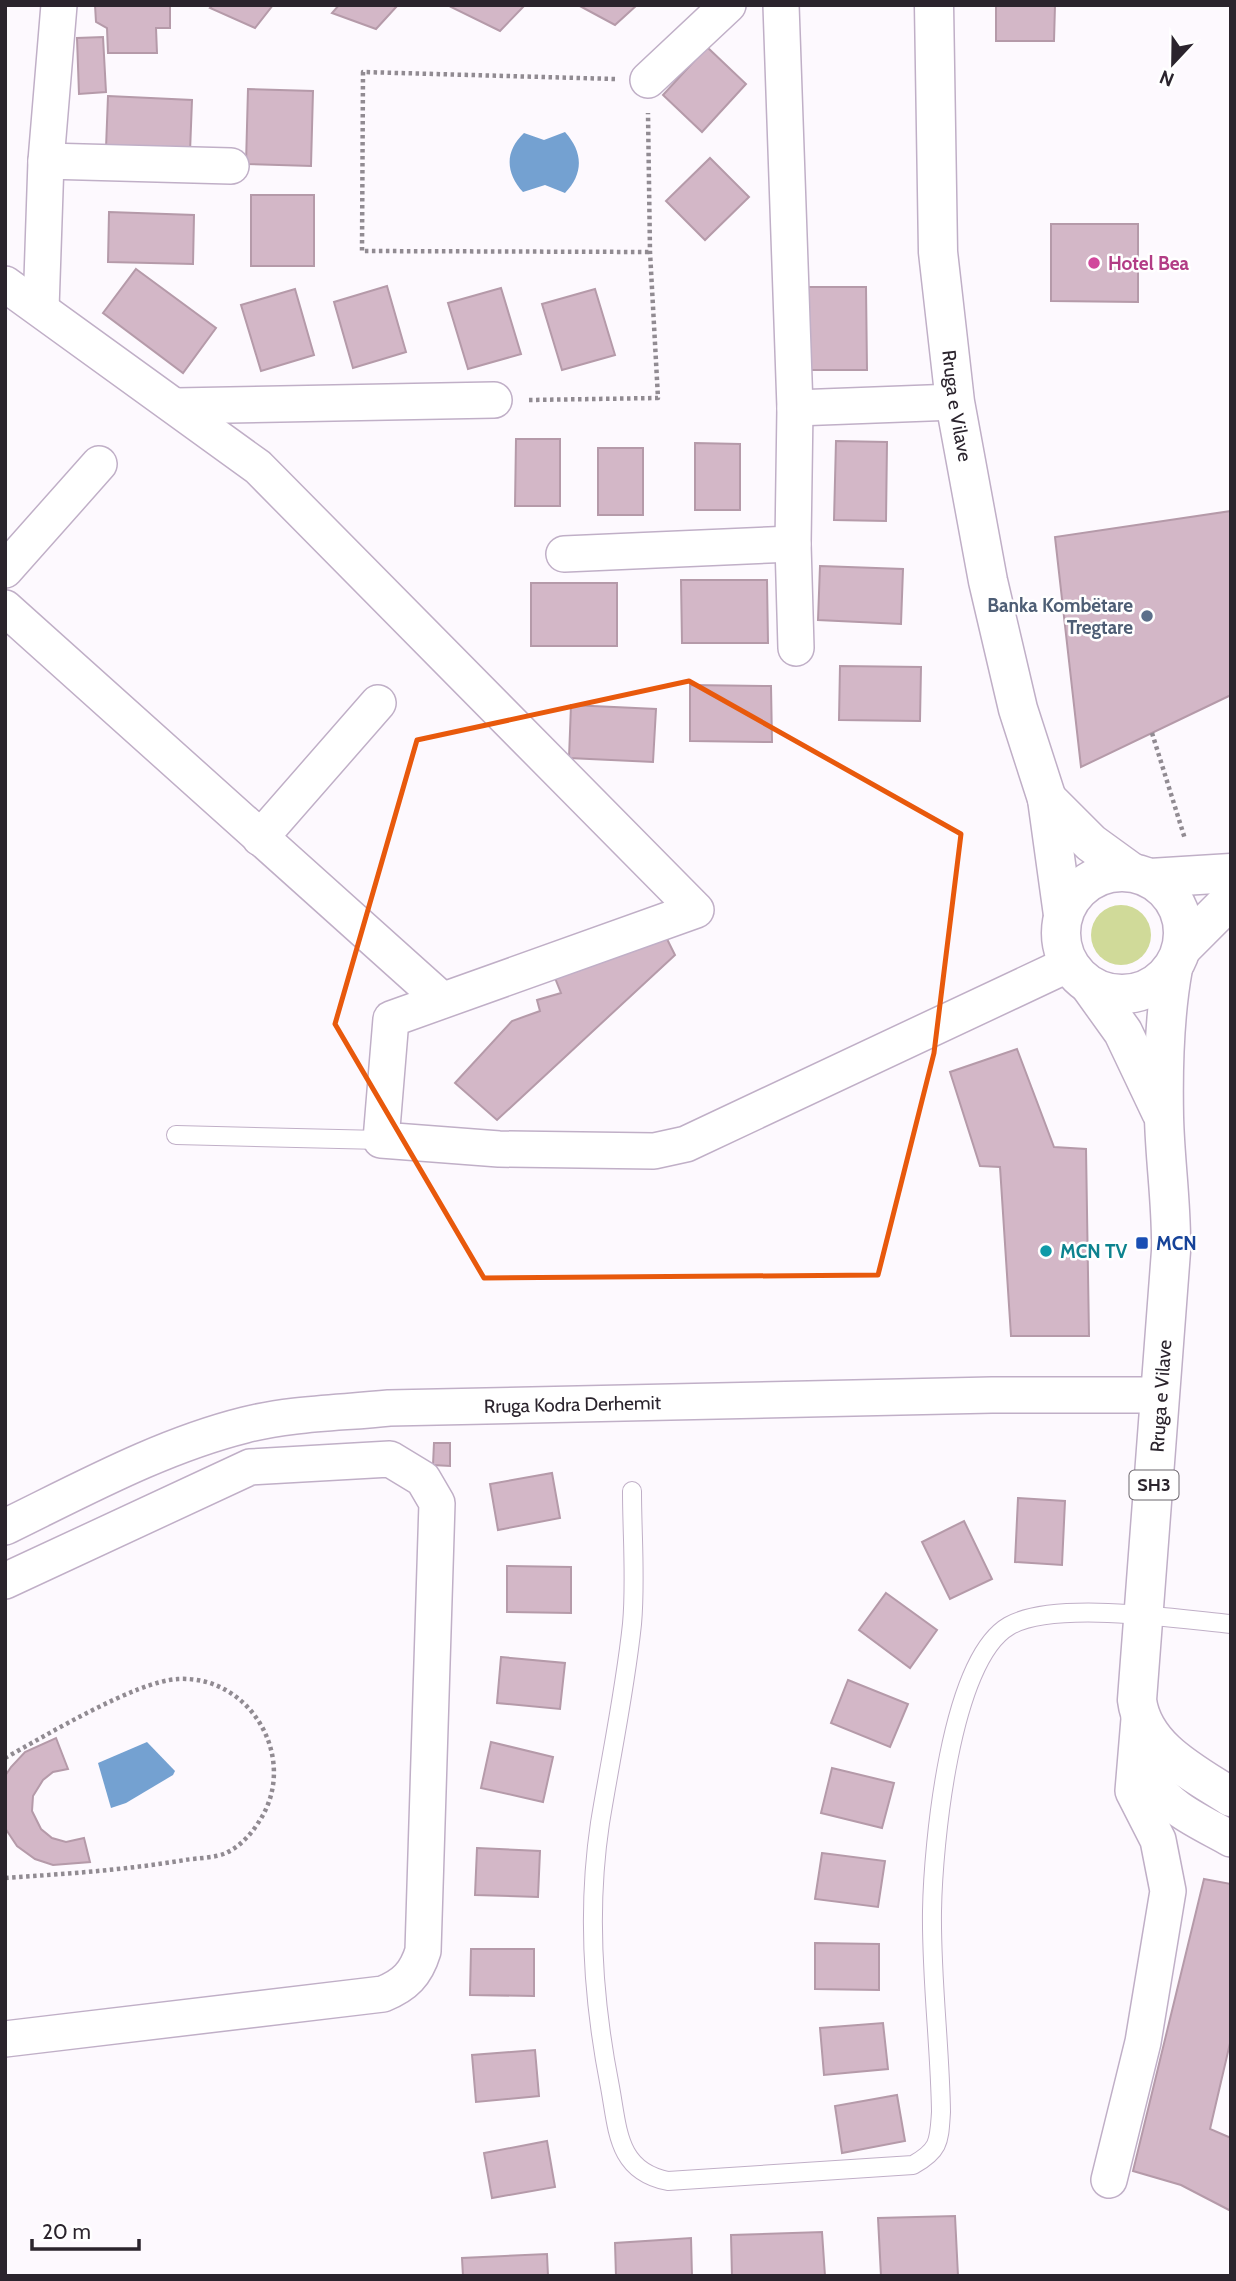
<svg xmlns="http://www.w3.org/2000/svg" width="1236" height="2281" font-family="Cabin,sans-serif">
<rect width="100%" height="100%" fill="#fdf9fe"/>
<circle fill="#d0da99" cx="1121" cy="935" r="30"/>
<g fill="#74a1d1">
<path d="M 565,132 C 583,152 584,173 565,193 L 545,185 L 523,192 C 505,172 505,151 524,133 L 544,140 Z"/>
<path d="M 147,1742 L 175,1771 L 173,1775 L 126,1803 L 111,1808 L 98,1763 Z"/>
</g>
<g fill="#d3b7c7" stroke="#b59aa9" stroke-width="2">
<path d="M 95,5 L 170,5 L 170,28 L 156,28 L 157,53 L 108,53 L 107,28 L 96,22 Z"/>
<path d="M 213,5 L 273,5 L 255,28 L 210,8 Z"/>
<path d="M 339,5 L 398,5 L 376,29 L 332,13 Z"/>
<path d="M 453,5 L 525,5 L 500,31 L 451,7 Z"/>
<path d="M 578,5 L 637,5 L 615,25 Z"/>
<path d="M 996,5 L 1055,5 L 1054,41 L 996,41 Z"/>
<path d="M 103,37 L 106,92 L 79,94 L 77,38 Z"/>
<path d="M 707,47 L 746,84 L 702,132 L 663,95 Z"/>
<path d="M 248,89 L 313,91 L 311,166 L 246,164 Z"/>
<path d="M 108,96 L 192,100 L 190,152 L 106,148 Z"/>
<path d="M 710,158 L 749,197 L 705,240 L 666,201 Z"/>
<rect x="251" y="195" width="63" height="71"/>
<path d="M 109,212 L 194,215 L 193,264 L 108,262 Z"/>
<path d="M 1051,224 L 1138,224 L 1138,302 L 1051,301 Z"/>
<path d="M 136,269 L 216,328 L 183,373 L 103,313 Z"/>
<path d="M 387,286 L 406,352 L 353,368 L 334,302 Z"/>
<path d="M 806,287 L 866,287 L 867,370 L 806,370 Z"/>
<path d="M 501,288 L 521,354 L 468,369 L 448,303 Z"/>
<path d="M 295,289 L 314,355 L 261,371 L 241,305 Z"/>
<path d="M 595,289 L 615,355 L 562,370 L 542,304 Z"/>
<path d="M 516,439 L 560,439 L 560,506 L 515,506 Z"/>
<path d="M 836,441 L 887,442 L 886,521 L 834,520 Z"/>
<path d="M 695,443 L 740,444 L 740,510 L 695,510 Z"/>
<rect x="598" y="448" width="45" height="67"/>
<path d="M 1231,511 L 1231,695 L 1081,767 L 1055,537 Z"/>
<path d="M 820,566 L 903,569 L 901,624 L 818,620 Z"/>
<path d="M 681,580 L 767,580 L 768,643 L 682,643 Z"/>
<rect x="531" y="583" width="86" height="63"/>
<path d="M 840,666 L 921,667 L 920,721 L 839,720 Z"/>
<path d="M 690,685 L 771,686 L 772,742 L 690,741 Z"/>
<path d="M 571,705 L 656,709 L 653,762 L 569,758 Z"/>
<path d="M 665,935 L 675,955 L 497,1120 L 455,1083 L 512,1021 L 540,1011 L 537,1000 L 561,993 L 555,978 Z"/>
<path d="M 1017,1049 L 1054,1147 L 1086,1149 L 1089,1336 L 1011,1336 L 1000,1167 L 980,1166 L 950,1072 Z"/>
<path d="M 434,1443 L 450,1443 L 450,1466 L 433,1465 Z"/>
<path d="M 552,1473 L 560,1518 L 498,1530 L 490,1484 Z"/>
<path d="M 1018,1498 L 1065,1501 L 1062,1565 L 1015,1562 Z"/>
<path d="M 964,1521 L 992,1579 L 950,1599 L 922,1542 Z"/>
<path d="M 507,1566 L 571,1567 L 571,1613 L 507,1612 Z"/>
<path d="M 886,1593 L 937,1630 L 910,1668 L 859,1630 Z"/>
<path d="M 501,1657 L 565,1663 L 560,1709 L 497,1703 Z"/>
<path d="M 848,1680 L 908,1704 L 890,1747 L 831,1723 Z"/>
<path d="M 56,1738 L 68,1769 L 53,1772 L 43,1780 L 33,1796 L 32,1811 L 41,1829 L 52,1838 L 66,1842 L 84,1838 L 90,1862 L 53,1865 L 35,1859 L 17,1846 L 5,1828 L 5,1776 L 11,1767 L 25,1752 Z"/>
<path d="M 491,1742 L 553,1757 L 543,1802 L 481,1788 Z"/>
<path d="M 832,1768 L 894,1783 L 882,1828 L 821,1813 Z"/>
<path d="M 477,1848 L 540,1851 L 538,1897 L 475,1895 Z"/>
<path d="M 822,1853 L 885,1861 L 878,1907 L 815,1899 Z"/>
<path d="M 1204,1879 L 1231,1884 L 1231,2039 L 1210,2129 L 1231,2138 L 1231,2211 L 1181,2185 L 1133,2171 Z"/>
<path d="M 815,1943 L 879,1944 L 879,1990 L 815,1989 Z"/>
<path d="M 471,1949 L 534,1949 L 534,1996 L 470,1995 Z"/>
<path d="M 883,2023 L 888,2069 L 824,2075 L 820,2028 Z"/>
<path d="M 535,2050 L 539,2096 L 476,2102 L 472,2055 Z"/>
<path d="M 897,2095 L 905,2141 L 842,2153 L 835,2106 Z"/>
<path d="M 547,2141 L 555,2187 L 492,2198 L 484,2153 Z"/>
<path d="M 955,2216 L 958,2276 L 881,2276 L 878,2218 Z"/>
<path d="M 822,2232 L 825,2276 L 732,2276 L 731,2235 Z"/>
<path d="M 691,2238 L 692,2276 L 616,2276 L 615,2243 Z"/>
<path d="M 547,2254 L 548,2276 L 463,2276 L 462,2258 Z"/>
</g>
<g fill="none" stroke-linecap="round" stroke-linejoin="round">
<g stroke="#c0afc7" stroke-width="20">
<g id="service">
<path d="M 176,1135 L 381,1140"/>
<path d="M 632,1491 C 632,1535 636,1581 632,1624 C 625,1691 611,1756 600,1823 C 587,1910 593,2001 610,2087 C 618,2130 617,2171 668,2181 L 913,2165 C 940,2150 939,2141 941,2112 C 940,2045 931,1978 932,1911 C 933,1846 950,1660 1009,1626 C 1054,1600 1178,1619 1231,1624"/>
</g>
</g>
<g stroke="#c0afc7" stroke-width="38">
<g id="minor">
<path d="M 781,5 L 795,408 L 793,544 L 796,648"/>
<path d="M 648,80 L 728,5"/>
<path d="M 46,161 L 231,166"/>
<path d="M 5,284 L 258,467 L 696,910 L 391,1019 L 381,1140 L 499,1149 L 654,1151 L 686,1144 L 1069,964"/>
<path d="M 41,309 L 46,161 L 59,5"/>
<path d="M 176,406 L 494,400"/>
<path d="M 795,408 L 955,402"/>
<path d="M 564,554 L 793,544"/>
<path d="M 5,570 L 99,464"/>
<path d="M 5,608 L 442,1000"/>
<path d="M 260,838 L 378,703"/>
<path id="s1" d="M 5,1527 C 83,1489 161,1446 245,1425 C 291,1413 342,1413 389,1408 L 992,1395 L 1161,1395"/>
<path d="M 5,1581 L 250,1467 L 390,1459 L 423,1479 L 437,1503 L 423,1951 C 416,1974 405,1985 383,1994 L 5,2039"/>
<path d="M 1145,1747 C 1147,1757 1148,1769 1152,1779 C 1165,1808 1205,1824 1231,1839"/>
<path d="M 1109,2180 L 1143,2042 L 1168,1891 L 1158,1840 L 1133,1791 L 1139,1719"/>
</g>
</g>
<g stroke="#c0afc7" stroke-width="41">
<g id="tertiary">
<path id="s2" d="M 934,5 L 938,252 L 955,402 L 988,581 L 1018,709 L 1047,799 L 1063,915"/>
<path d="M 1047,799 L 1091,843 L 1131,872"/>
</g>
</g>
<g stroke="#c0afc7" stroke-width="41">
<g id="primary">
<circle cx="1122" cy="933" r="61"/>
<path d="M 1150,878 L 1231,873"/>
<path d="M 1182,948 L 1231,899"/>
<path d="M 1173,968 C 1164,1017 1163,1068 1164,1117 C 1165,1162 1172,1206 1171,1251 L 1137,1700 C 1143,1748 1194,1773 1231,1797"/>
<path d="M 1090,986 L 1123,1032 L 1161,1112"/>
</g>
</g>
<g stroke="#918b92" stroke-width="4.5" stroke-dasharray="3.5 3.5" stroke-linecap="butt">
<path d="M 615,79 L 363,72 L 362,251 L 650,252"/>
<path d="M 529,400 L 658,398 L 650,252 L 648,113"/>
<path d="M 1152,733 L 1185,839"/>
<path d="M 5,1758 C 45,1736 136,1681 178,1679 C 251,1675 299,1759 260,1820 C 252,1833 241,1846 226,1853 C 215,1858 197,1858 185,1860 C 125,1870 65,1874 5,1878"/>
</g>
<use href="#service" stroke="#fff" stroke-width="18"/>
<use href="#minor" stroke="#fff" stroke-width="35"/>
<use href="#tertiary" stroke="#fff" stroke-width="38"/>
<use href="#primary" stroke="#fff" stroke-width="38"/>
</g>
<path fill="none" stroke="#e8590c" stroke-width="5" stroke-linejoin="round" d="M 689,681 L 961,834 L 934,1053 L 878,1275 L 484,1278 L 335,1024 L 417,740 Z"/>
<circle fill="#d1479c" stroke="#fff" stroke-width="2.5" cx="1094" cy="263" r="7"/>
<circle fill="#5c6f8a" stroke="#fff" stroke-width="2.5" cx="1147" cy="616" r="7"/>
<rect fill="#1a4fb4" stroke="#fff" stroke-width="2.5" x="1135" y="1236" width="14" height="14" rx="3.5"/>
<circle fill="#0f9aa8" stroke="#fff" stroke-width="2.5" cx="1046" cy="1251" r="7"/>
<g text-anchor="middle" dominant-baseline="central" stroke-width="5" stroke-linejoin="round" paint-order="stroke">
<rect fill="#fff" stroke="#6b666c" stroke-width="2" x="1129.5" y="1470.5" width="49" height="29" rx="5"/>
<g font-size="18" font-weight="bold" fill="#2b242d">
<text x="1154" y="1485">SH3</text>
</g>
<g font-size="19" font-weight="bold" fill="#b23c85" stroke="#fff" text-anchor="start">
<text x="1108" y="263">Hotel Bea</text>
</g>
<g font-size="19" fill="#2b242d" stroke="#fff">
<text stroke="none"><textPath href="#s2" startOffset="402">Rruga e Vilave</textPath></text>
<text transform="translate(1161 1396) rotate(-86)">Rruga e Vilave</text>
<text stroke="none"><textPath href="#s1" startOffset="590">Rruga Kodra Derhemit</textPath></text>
</g>
<g font-size="19" font-weight="bold" fill="#4e5e75" stroke="#fff" text-anchor="end">
<text x="1133" y="605">Banka Kombëtare<tspan x="1133" dy="22">Tregtare</tspan></text>
</g>
<g font-size="19" font-weight="bold" fill="#164399" stroke="#fff" text-anchor="start">
<text x="1156" y="1243">MCN</text>
</g>
<g font-size="19" font-weight="bold" fill="#0d838f" stroke="#fff" text-anchor="start">
<text x="1060" y="1251">MCN TV</text>
</g>
</g>
<rect width="1236" height="2281" fill="none" stroke="#2b242d" stroke-width="14"/>
<g transform="translate(1173 63) rotate(202)" stroke="#ffffff" stroke-width="5" paint-order="stroke">
<path d="M0-5L12 26L0 18L-12 26Z" fill="#2b242d"/>
<text y="-10" font-size="19" font-weight="bold" text-anchor="middle" fill="#2b242d">N</text>
</g>
<path d="M32 2239v10h107v-10" fill="none" stroke="#2b242d" stroke-width="3.5"/>
<text x="42" y="2239" font-size="21" fill="#2b242d" stroke="#ffffff" stroke-width="5" paint-order="stroke">20 m</text>
</svg>
